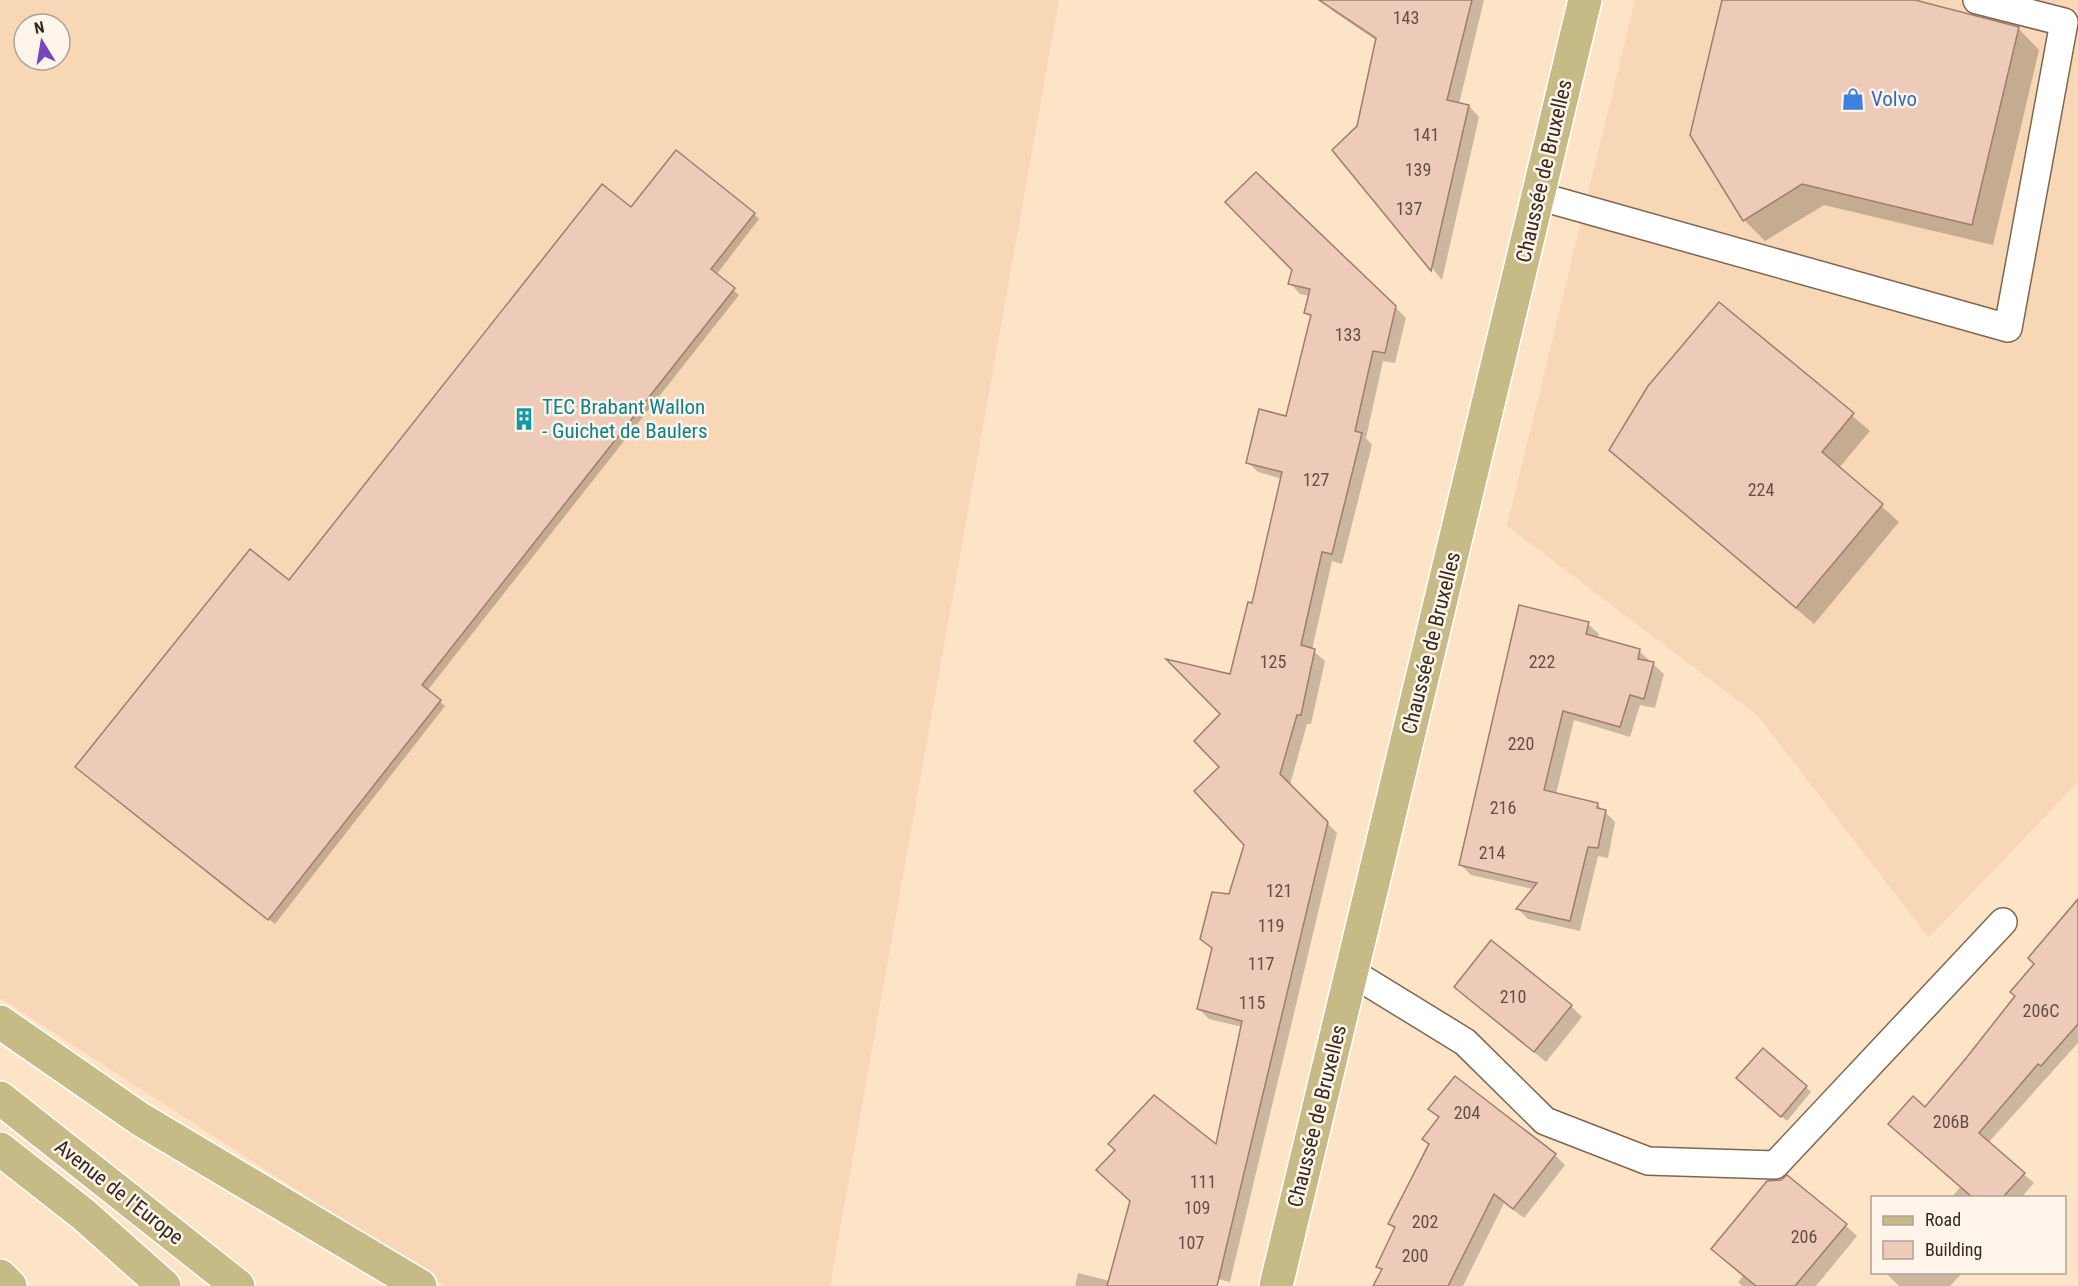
<svg xmlns="http://www.w3.org/2000/svg" width="2078" height="1286" font-family="'Roboto Condensed',sans-serif">
<rect width="100%" height="100%" fill="#fee4c7"/>
<g fill="#f7d7b6" fill-rule="evenodd">
<path d="M 0,0 L 1059,0 L 830,1286 L 445,1286 L 0,998 ZM 24,24 L 60,24 L 60,60 L 24,60 Z"/>
<path d="M 1635,0 L 2078,0 L 2078,782 L 1929,938 L 1758,716 L 1507,526 Z"/>
</g>
<g fill="#0003">
<path d="M 1322,0 L 1484,0 L 1459,104 L 1469,106 L 1479,117 L 1442,280 L 1334,150 L 1359,127 L 1377,41 L 1333,11 Z"/>
<path d="M 1723,0 L 1905,0 L 2018,28 L 2039,50 L 1993,245 L 1824,205 L 1765,241 L 1744,220 Z"/>
<path d="M 631,209 L 754,214 L 759,219 L 716,275 L 739,295 L 427,691 L 445,706 L 275,924 L 83,772 L 289,582 Z"/>
<path d="M 1290,283 L 1395,307 L 1406,318 L 1395,363 L 1383,361 L 1366,438 L 1372,445 L 1342,564 L 1332,561 L 1312,650 L 1325,661 L 1311,724 L 1307,724 L 1290,785 L 1337,833 L 1230,1282 L 1178,1269 L 1174,1286 L 1075,1286 L 1078,1273 L 1110,1281 L 1217,1146 L 1242,1027 L 1209,1019 L 1199,1009 L 1213,950 L 1201,939 L 1230,895 L 1246,845 L 1221,767 L 1222,714 L 1253,605 L 1282,479 L 1258,472 L 1248,462 L 1287,417 L 1312,319 L 1306,312 L 1310,296 L 1300,294 Z"/>
<path d="M 1720,304 L 1870,431 L 1839,468 L 1899,522 L 1814,624 L 1611,450 Z"/>
<path d="M 1588,624 L 1599,634 L 1598,639 L 1639,651 L 1664,674 L 1655,708 L 1640,705 L 1630,737 L 1574,720 L 1556,794 L 1597,804 L 1615,822 L 1608,858 L 1598,856 L 1580,931 L 1528,919 L 1518,909 L 1533,889 L 1471,875 L 1460,864 Z"/>
<path d="M 2078,926 L 2078,1043 L 1988,1143 L 2034,1183 L 2021,1198 L 1951,1198 L 1961,1186 L 1925,1109 Z"/>
<path d="M 1456,987 L 1571,1006 L 1582,1017 L 1546,1062 Z"/>
<path d="M 1744,1083 L 1806,1087 L 1811,1092 L 1787,1121 Z"/>
<path d="M 1430,1109 L 1555,1155 L 1565,1165 L 1524,1218 L 1504,1203 L 1463,1286 L 1377,1286 L 1385,1273 L 1378,1266 L 1396,1230 L 1389,1223 L 1440,1119 Z"/>
<path d="M 1819,1201 L 1857,1236 L 1816,1286 L 1742,1286 L 1738,1282 L 1743,1276 L 1724,1260 Z"/>
<path d="M 1963,1272 L 1950,1286 L 1899,1286 L 1886,1273 Z"/>
</g>
<g fill="#eecab8" stroke="#9e7e6d" stroke-width="1.5">
<path d="M 1319,0 L 1472,0 L 1447,100 L 1469,105 L 1431,271 L 1332,150 L 1357,126 L 1376,38 Z"/>
<path d="M 1722,0 L 1915,0 L 2019,27 L 1972,225 L 1802,184 L 1743,221 L 1690,135 Z"/>
<path d="M 676,150 L 755,213 L 711,269 L 735,288 L 422,685 L 441,700 L 268,920 L 75,767 L 250,549 L 289,580 L 602,184 L 631,207 Z"/>
<path d="M 1256,172 L 1396,306 L 1385,353 L 1373,351 L 1355,431 L 1362,433 L 1332,554 L 1322,552 L 1301,645 L 1315,649 L 1301,715 L 1297,715 L 1280,774 L 1328,822 L 1217,1286 L 1107,1286 L 1130,1201 L 1096,1170 L 1115,1150 L 1108,1144 L 1154,1095 L 1216,1144 L 1242,1021 L 1197,1009 L 1212,948 L 1200,939 L 1212,892 L 1229,894 L 1244,845 L 1194,791 L 1219,767 L 1194,741 L 1220,714 L 1166,659 L 1230,674 L 1248,602 L 1252,603 L 1282,472 L 1246,463 L 1259,409 L 1286,416 L 1311,315 L 1304,313 L 1310,289 L 1288,284 L 1292,270 L 1225,202 Z"/>
<path d="M 1719,302 L 1854,413 L 1822,452 L 1883,504 L 1796,608 L 1609,450 L 1648,386 Z"/>
<path d="M 1519,605 L 1589,622 L 1586,634 L 1640,649 L 1638,659 L 1654,662 L 1644,699 L 1630,695 L 1620,727 L 1563,711 L 1544,790 L 1598,803 L 1597,808 L 1606,810 L 1598,848 L 1588,847 L 1570,921 L 1516,909 L 1537,883 L 1459,865 Z"/>
<path d="M 2078,899 L 2078,1024 L 2041,1066 L 2038,1064 L 1979,1133 L 2025,1173 L 2003,1197 L 1972,1197 L 1888,1124 L 1913,1096 L 1925,1107 L 1967,1057 L 2015,996 L 2010,992 L 2034,964 L 2028,958 Z"/>
<path d="M 1491,940 L 1572,1005 L 1534,1052 L 1454,987 Z"/>
<path d="M 1763,1048 L 1807,1086 L 1781,1117 L 1736,1078 Z"/>
<path d="M 1455,1076 L 1556,1154 L 1513,1209 L 1494,1194 L 1448,1286 L 1373,1286 L 1382,1269 L 1376,1267 L 1395,1227 L 1388,1224 L 1429,1144 L 1422,1139 L 1439,1117 L 1428,1109 Z"/>
<path d="M 1787,1175 L 1847,1224 L 1795,1286 L 1756,1286 L 1711,1249 L 1767,1181 L 1781,1180 Z"/>
</g>
<g fill="none" stroke-linecap="round" stroke-linejoin="round">
<g stroke="#7e674e" stroke-width="30">
<g id="lane">
<path d="M 1538,196 L 2008,328 L 2064,22 L 1977,0"/>
<path d="M 1351,972 L 1465,1042 L 1545,1121 L 1648,1161 L 1775,1165 L 2003,922"/>
</g>
</g>
<g stroke="#fff" stroke-width="36">
<g id="primary">
<path d="M 0,1022 L 140,1119 L 420,1286"/>
<path d="M 0,1098 L 238,1286"/>
<path d="M 0,1149 L 83,1214 L 164,1286"/>
<path d="M 0,1276 L 10,1286"/>
<path d="M 1276,1286 L 1585,0"/>
</g>
</g>
<use href="#lane" stroke="#fff" stroke-width="27"/>
<use href="#primary" stroke="#c6bb86" stroke-width="33"/>
</g>
<defs>
<g id="shop-bare" transform="scale(1.8)"><path d="M-5-2.5h2.3a2.7 3.5 0 0 1 5.4 0H5L5.5 6h-11ZM-1.5-2.5h3a1.5 2.3 0 0 0-3 0Z" fill="#3f7fe0" stroke="#fff4e9" stroke-width="2.5" paint-order="stroke"/></g>
<g id="building-bare" transform="scale(1.8)"><path d="M-4-6H4V6H1V3H-1V6H-4ZM-2.5-4.3h1.7v1.8h-1.7ZM.8-4.3h1.7v1.8H.8ZM-2.5-1h1.7V.8h-1.7ZM.8-1h1.7V.8H.8Z" fill="#0f9aa8" stroke="#fff4e9" stroke-width="2.5" paint-order="stroke"/></g>
</defs>
<g fill-rule="evenodd">
<use href="#shop-bare" x="1853" y="99"/>
<use href="#building-bare" x="524" y="419"/>
</g>
<g text-anchor="middle" dominant-baseline="central" stroke-width="5" stroke-linejoin="round" paint-order="stroke">
<g font-size="18" fill="#625144">
<text x="1406" y="17">143</text>
<text x="1426" y="134">141</text>
<text x="1418" y="169">139</text>
<text x="1409" y="208">137</text>
<text x="1348" y="334">133</text>
<text x="1316" y="479">127</text>
<text x="1761" y="489">224</text>
<text x="1273" y="661">125</text>
<text x="1542" y="661">222</text>
<text x="1521" y="743">220</text>
<text x="1503" y="807">216</text>
<text x="1492" y="852">214</text>
<text x="1279" y="890">121</text>
<text x="1271" y="925">119</text>
<text x="1261" y="963">117</text>
<text x="1513" y="996">210</text>
<text x="1252" y="1002">115</text>
<text x="2041" y="1010">206C</text>
<text x="1467" y="1112">204</text>
<text x="1951" y="1121">206B</text>
<text x="1203" y="1181">111</text>
<text x="1197" y="1207">109</text>
<text x="1425" y="1221">202</text>
<text x="1804" y="1236">206</text>
<text x="1191" y="1242">107</text>
<text x="1415" y="1255">200</text>
</g>
<g font-size="21" fill="#366cbe" stroke="#fff4e9" text-anchor="start">
<text x="1871" y="99">Volvo</text>
</g>
<g font-size="21" fill="#33291e" stroke="#fff4e9">
<text transform="translate(1544 171) rotate(-77)">Chaussée de Bruxelles</text>
<text transform="translate(1431 643) rotate(-76)">Chaussée de Bruxelles</text>
<text transform="translate(1317 1116) rotate(-76)">Chaussée de Bruxelles</text>
<text transform="translate(119 1192) rotate(38)">Avenue de l'Europe</text>
</g>
<g font-size="21" fill="#0d838f" stroke="#fff4e9" text-anchor="start">
<text x="542" y="407">TEC Brabant Wallon<tspan x="542" dy="24">- Guichet de Baulers</tspan></text>
</g>
</g>
<rect x="1871" y="1196" width="195" height="78" fill="#fff4e9" stroke="#ada398" stroke-width="1.5"/>
<rect x="1883" y="1216" width="30" height="9" fill="#c6bb86" stroke="#ada398" stroke-width="1.5"/>
<text x="1925" y="1226" font-size="18" fill="#33291e">Road</text>
<rect x="1883" y="1241" width="30" height="18" fill="#eecab8" stroke="#ada398" stroke-width="1.5"/>
<text x="1925" y="1256" font-size="18" fill="#33291e">Building</text>
<g transform="translate(42 42) rotate(349)"><circle r="28" fill="#fff4e9" stroke="#ada398" stroke-width="1.5"/>
<path d="M0-4.5L10 22L0 15L-10 22Z" fill="#7644bc"/>
<text y="-9" font-size="16" font-weight="bold" text-anchor="middle" fill="#33291e">N</text>
</g>
</svg>
